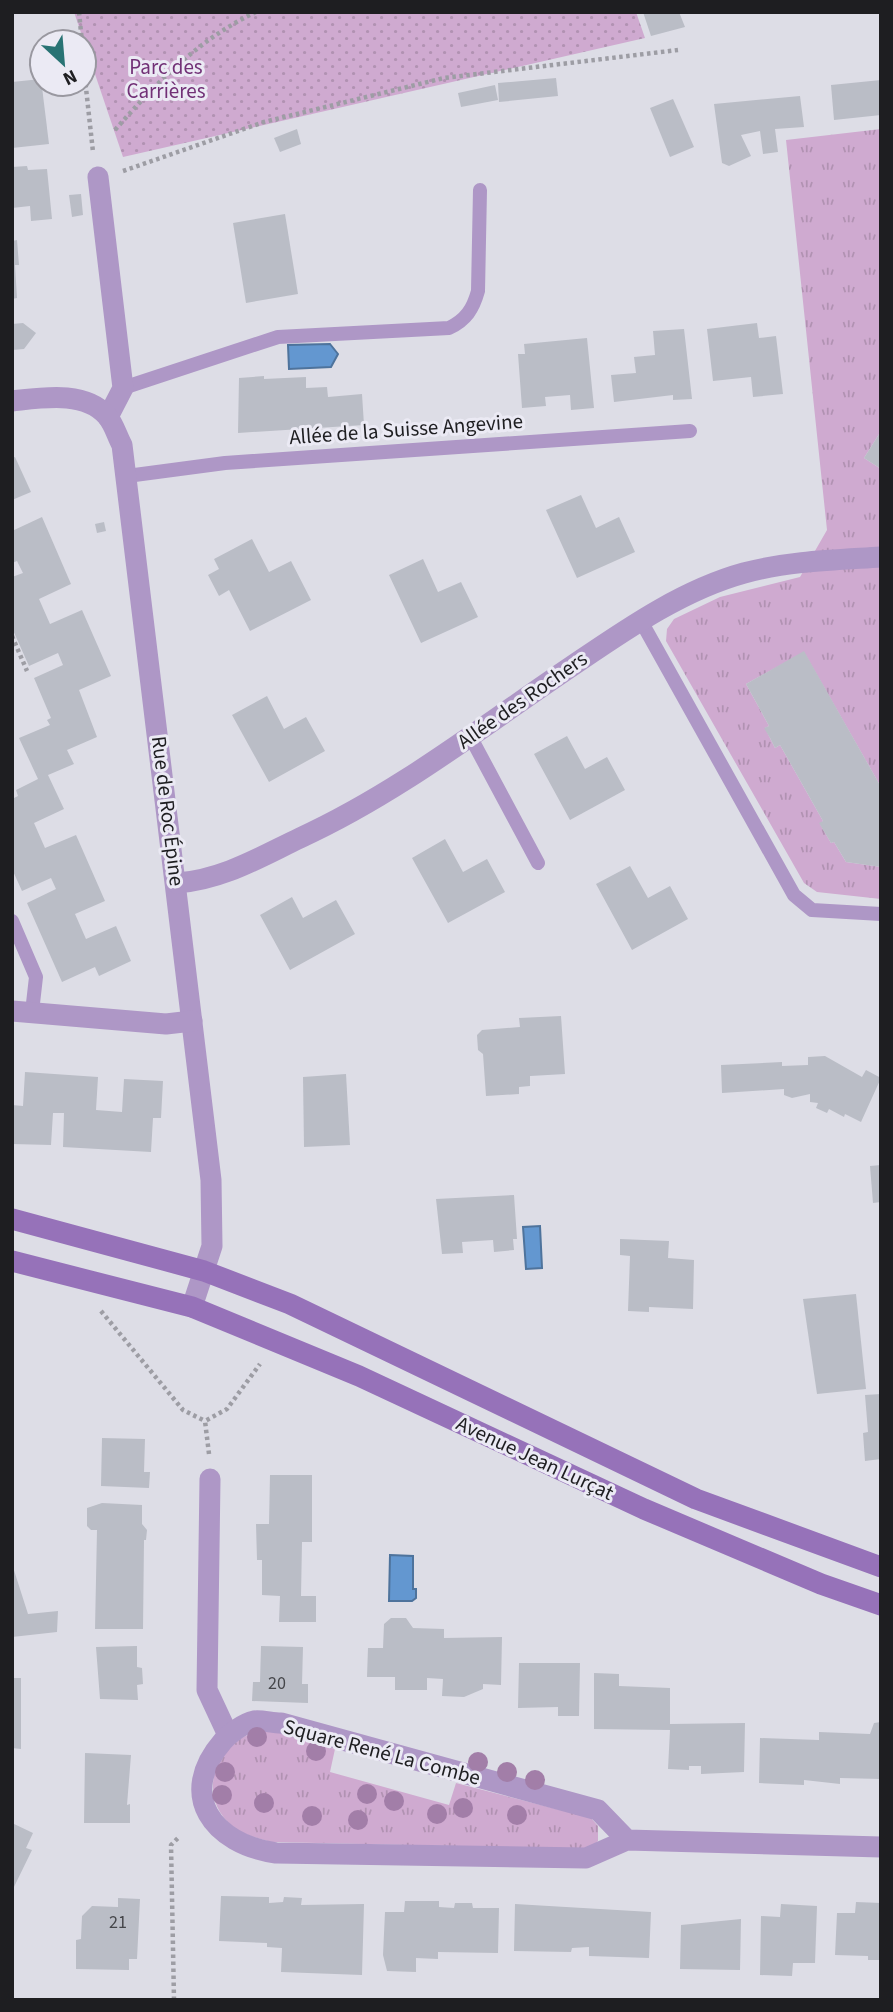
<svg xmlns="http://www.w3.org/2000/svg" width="893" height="2012" font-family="'Source Sans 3',sans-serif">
<defs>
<pattern id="grass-tufts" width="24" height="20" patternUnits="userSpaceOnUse" patternTransform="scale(1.75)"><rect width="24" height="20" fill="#cfaad0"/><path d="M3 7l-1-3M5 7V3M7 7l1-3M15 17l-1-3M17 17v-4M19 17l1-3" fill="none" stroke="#b192b2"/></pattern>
<pattern id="park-dots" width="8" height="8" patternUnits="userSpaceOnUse" patternTransform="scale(1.75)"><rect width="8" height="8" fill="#cfaad0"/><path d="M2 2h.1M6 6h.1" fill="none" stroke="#b192b2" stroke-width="1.8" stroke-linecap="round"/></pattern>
</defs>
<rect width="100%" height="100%" fill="#dddde6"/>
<g fill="url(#grass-tufts)">
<path d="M 881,129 L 881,431 L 864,458 L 881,469 L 881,787 L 804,652 L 746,684 L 769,726 L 765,728 L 775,748 L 780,745 L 823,821 L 820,824 L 831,843 L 834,842 L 846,862 L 881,867 L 881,899 L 817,892 L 804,883 L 666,641 L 667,629 L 674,619 L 720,597 L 800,577 L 827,530 L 786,140 Z"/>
<path d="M 266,1729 L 335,1749 L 330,1772 L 449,1805 L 456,1783 L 591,1818 L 598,1826 L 598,1841 L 589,1849 L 271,1842 C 257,1838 243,1835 232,1826 C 192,1791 220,1737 266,1729 Z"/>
</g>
<path fill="url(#park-dots)" d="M 74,12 L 636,12 L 645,38 L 123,157 Z"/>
<g fill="#6397d0" stroke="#4e739c" stroke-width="2">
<path d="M 330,344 L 338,354 L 331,367 L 289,369 L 288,345 Z"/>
<path d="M 540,1226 L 542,1268 L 526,1269 L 523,1227 Z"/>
<path d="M 390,1555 L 413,1556 L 413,1589 L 416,1589 L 416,1598 L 412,1601 L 389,1601 Z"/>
</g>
<g fill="#babdc6">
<path d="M 643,12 L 679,12 L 685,27 L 651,36 Z"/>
<path d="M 556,78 L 558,96 L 499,102 L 498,83 Z"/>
<path d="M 41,79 L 49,144 L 12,148 L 12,82 Z"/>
<path d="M 881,80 L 881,115 L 834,120 L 831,85 Z"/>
<path d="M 495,85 L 498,100 L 461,107 L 458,93 Z"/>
<path d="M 800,96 L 804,127 L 775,129 L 778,152 L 763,154 L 760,131 L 741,135 L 751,156 L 729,166 L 722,163 L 714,104 Z"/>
<path d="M 673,99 L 694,147 L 670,157 L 650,108 Z"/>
<path d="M 297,129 L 301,144 L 280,152 L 274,138 Z"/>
<path d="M 27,166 L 28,170 L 47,169 L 52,219 L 31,221 L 30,206 L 12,208 L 12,167 Z"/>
<path d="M 81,194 L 83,215 L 72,217 L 69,195 Z"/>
<path d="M 285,214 L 298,294 L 246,303 L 233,223 Z"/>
<path d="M 17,240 L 19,265 L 15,265 L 17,298 L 12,299 L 12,241 Z"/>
<path d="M 23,323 L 36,333 L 24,349 L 12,350 L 12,324 Z"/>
<path d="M 757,323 L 759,338 L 776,336 L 783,394 L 753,397 L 751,377 L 713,381 L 707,329 Z"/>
<path d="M 684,329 L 692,399 L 673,400 L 673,395 L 614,402 L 611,375 L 636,373 L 634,357 L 655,355 L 653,331 Z"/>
<path d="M 587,338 L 594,408 L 571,410 L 570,395 L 545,397 L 546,406 L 522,408 L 518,354 L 525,354 L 524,344 Z"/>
<path d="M 264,376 L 264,379 L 306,377 L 306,388 L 327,387 L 328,397 L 362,394 L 364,425 L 238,433 L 239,378 Z"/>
<path d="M 881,431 L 881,469 L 864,458 Z"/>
<path d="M 15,457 L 31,492 L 12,500 L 12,458 Z"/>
<path d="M 581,495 L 596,528 L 619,517 L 635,552 L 577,578 L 546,510 Z"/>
<path d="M 42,517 L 71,584 L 39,599 L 50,624 L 82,610 L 111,676 L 79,690 L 97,737 L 67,750 L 74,764 L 48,775 L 64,809 L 34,823 L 45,848 L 76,835 L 105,901 L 75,914 L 86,939 L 116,926 L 131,961 L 99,976 L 95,967 L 62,982 L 27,903 L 56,889 L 51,878 L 22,891 L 12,869 L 12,799 L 18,796 L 16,790 L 38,779 L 19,738 L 50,725 L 47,720 L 51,718 L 34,678 L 63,665 L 58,653 L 29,666 L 12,628 L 12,577 L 23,573 L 17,561 L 12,563 L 12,531 Z"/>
<path d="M 104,522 L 106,531 L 97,533 L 95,524 Z"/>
<path d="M 252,539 L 269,572 L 291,561 L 311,600 L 250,631 L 229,590 L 219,596 L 208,575 L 219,569 L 214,559 Z"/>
<path d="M 423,559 L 438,592 L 461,582 L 478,617 L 421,643 L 389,575 Z"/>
<path d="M 804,651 L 881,787 L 881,867 L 846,862 L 834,842 L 831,843 L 819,823 L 823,821 L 780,745 L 775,748 L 770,738 L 764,728 L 769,726 L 746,684 Z"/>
<path d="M 267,696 L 284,729 L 306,717 L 325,751 L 269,782 L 232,715 Z"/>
<path d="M 567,736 L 585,769 L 607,757 L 625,790 L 570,820 L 534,754 Z"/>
<path d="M 445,839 L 463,872 L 487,859 L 505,892 L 448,923 L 412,858 Z"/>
<path d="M 630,866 L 648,898 L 670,886 L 688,919 L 632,950 L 596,884 Z"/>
<path d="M 292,897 L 303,918 L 336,900 L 355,934 L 290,970 L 260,915 Z"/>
<path d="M 561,1016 L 565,1074 L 530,1076 L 530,1086 L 519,1087 L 519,1094 L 486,1096 L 483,1054 L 478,1050 L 477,1035 L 482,1030 L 520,1027 L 519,1018 Z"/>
<path d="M 825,1056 L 862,1077 L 866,1070 L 881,1078 L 861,1122 L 845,1114 L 844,1117 L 829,1109 L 827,1113 L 816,1108 L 818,1103 L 810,1102 L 810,1094 L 792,1098 L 784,1095 L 784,1089 L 722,1093 L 721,1065 L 782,1062 L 782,1066 L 808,1065 L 808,1057 Z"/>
<path d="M 25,1072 L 98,1077 L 96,1110 L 122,1112 L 124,1079 L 163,1081 L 161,1118 L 153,1118 L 151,1152 L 63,1147 L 64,1113 L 53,1113 L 51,1145 L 12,1144 L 12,1105 L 23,1106 Z"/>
<path d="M 346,1074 L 350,1145 L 304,1147 L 303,1077 Z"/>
<path d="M 881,1165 L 881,1202 L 873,1203 L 870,1166 Z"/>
<path d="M 514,1195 L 517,1239 L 513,1239 L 514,1250 L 494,1252 L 493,1240 L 462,1242 L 463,1253 L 442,1254 L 436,1199 Z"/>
<path d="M 620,1239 L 669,1241 L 668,1258 L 694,1260 L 693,1309 L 649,1307 L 649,1312 L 628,1311 L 630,1256 L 620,1255 Z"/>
<path d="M 856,1294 L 866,1389 L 817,1394 L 803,1299 Z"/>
<path d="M 881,1394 L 881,1459 L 865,1461 L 863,1433 L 868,1432 L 865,1395 Z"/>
<path d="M 102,1438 L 145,1439 L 144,1472 L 150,1472 L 149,1488 L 101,1486 Z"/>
<path d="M 270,1475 L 312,1475 L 312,1542 L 302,1542 L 301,1596 L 316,1596 L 316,1622 L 279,1622 L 280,1596 L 262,1595 L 262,1560 L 257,1560 L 256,1524 L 269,1524 Z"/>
<path d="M 102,1503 L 142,1505 L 142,1524 L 147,1530 L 146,1540 L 144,1540 L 143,1629 L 95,1629 L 97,1530 L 91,1530 L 87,1526 L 87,1508 Z"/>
<path d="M 12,1564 L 28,1614 L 58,1611 L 57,1632 L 12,1637 Z"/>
<path d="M 391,1618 L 406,1618 L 413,1628 L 444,1629 L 444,1638 L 502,1637 L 501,1685 L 483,1684 L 483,1689 L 464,1697 L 442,1696 L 443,1679 L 427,1678 L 427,1690 L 395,1690 L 395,1677 L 367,1677 L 368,1648 L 383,1648 L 384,1624 Z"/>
<path d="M 137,1646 L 137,1667 L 142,1668 L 143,1684 L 137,1685 L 138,1700 L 100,1699 L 96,1647 Z"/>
<path d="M 261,1646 L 303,1647 L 302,1684 L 308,1684 L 308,1703 L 252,1701 L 253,1682 L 260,1682 Z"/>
<path d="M 519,1663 L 580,1663 L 579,1716 L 558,1716 L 558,1707 L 518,1708 Z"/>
<path d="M 594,1673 L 619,1674 L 619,1686 L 670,1688 L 670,1724 L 745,1723 L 744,1772 L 701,1774 L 701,1766 L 689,1766 L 689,1770 L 668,1769 L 670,1730 L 594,1729 Z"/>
<path d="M 12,1678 L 21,1678 L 21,1749 L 12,1748 Z"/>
<path d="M 881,1722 L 881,1779 L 840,1778 L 840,1784 L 804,1780 L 804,1785 L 759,1783 L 760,1738 L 819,1740 L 819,1732 L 870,1734 L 874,1723 Z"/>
<path d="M 85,1753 L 131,1755 L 127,1805 L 130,1804 L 130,1823 L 84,1823 Z"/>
<path d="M 12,1823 L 33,1833 L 26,1848 L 32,1850 L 12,1891 Z"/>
<path d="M 221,1896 L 269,1897 L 269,1903 L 283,1902 L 284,1897 L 302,1898 L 301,1905 L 364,1904 L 362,1975 L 281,1972 L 282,1948 L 267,1947 L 267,1943 L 219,1941 Z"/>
<path d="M 118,1898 L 140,1899 L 137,1959 L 129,1959 L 129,1970 L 76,1969 L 76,1940 L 81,1939 L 82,1916 L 92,1906 L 118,1907 Z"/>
<path d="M 405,1901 L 439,1901 L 439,1907 L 454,1908 L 455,1903 L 472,1903 L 473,1908 L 499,1908 L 498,1953 L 438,1952 L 438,1959 L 416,1958 L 416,1972 L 387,1971 L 383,1955 L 385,1912 L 404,1912 Z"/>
<path d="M 856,1902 L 881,1903 L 881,1960 L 868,1960 L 868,1956 L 835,1955 L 837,1913 L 855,1913 Z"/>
<path d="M 515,1904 L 651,1912 L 649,1958 L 589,1956 L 589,1947 L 572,1948 L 571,1952 L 514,1951 Z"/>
<path d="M 781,1904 L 817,1906 L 815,1963 L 793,1963 L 792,1976 L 760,1975 L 761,1916 L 780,1917 Z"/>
<path d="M 741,1919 L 740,1970 L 680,1969 L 681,1925 Z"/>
</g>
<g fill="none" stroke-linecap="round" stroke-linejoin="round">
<g stroke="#9d9da4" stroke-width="4.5" stroke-dasharray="3.5 3.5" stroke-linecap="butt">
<path d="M 79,12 L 82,42"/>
<path d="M 84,70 L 93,152"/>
<path d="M 115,130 C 156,83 199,39 256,12"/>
<path d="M 123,171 L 264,122 L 444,78 L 678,50"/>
<path d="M 12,636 L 27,671"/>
<path d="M 101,1311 L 183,1410 L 205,1421"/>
<path d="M 209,1454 L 205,1421 L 227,1409 L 260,1364"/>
<path d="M 174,2000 L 171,1845 L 179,1837"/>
</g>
<g stroke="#ae97c6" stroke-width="14">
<path d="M 123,388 L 278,337 L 449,328 C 466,320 473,309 478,291 L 480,190"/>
<path d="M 127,476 L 225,463 L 690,431"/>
<path d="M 641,621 L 794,895 L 812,910 L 881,914"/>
<path d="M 470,736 L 538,863"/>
<path d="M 12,921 L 36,977 L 32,1012"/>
</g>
<g stroke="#ae97c6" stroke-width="21">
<path d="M 98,177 L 123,388 L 108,417"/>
<path d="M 12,401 C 41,398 85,390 107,416 C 114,424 117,436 122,445 L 211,1180 L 212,1246 L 192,1307"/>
<path d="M 177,883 C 222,880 260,857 300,838 C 398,793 483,726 572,666 C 625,630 682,590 744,573 C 789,561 835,560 881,557"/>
<path d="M 12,1011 L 166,1024 L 192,1021"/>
<path d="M 210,1479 L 207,1690 L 228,1735"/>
<path d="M 627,1840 L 598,1810 L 281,1723 C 272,1723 262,1720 254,1721 C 244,1723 229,1734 223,1741 C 176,1795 213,1844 276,1853 L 586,1858 L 627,1840 L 881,1847"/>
</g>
<g stroke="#9672b9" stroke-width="21">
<path d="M 12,1219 L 204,1271 L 290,1304 L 696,1499 L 881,1567"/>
<path d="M 12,1261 L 192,1307 L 359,1376 L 644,1509 L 821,1584 L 881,1605"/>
</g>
</g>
<g fill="#a27ea8">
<circle cx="257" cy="1737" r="10"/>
<circle cx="316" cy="1751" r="10"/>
<circle cx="478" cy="1762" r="10"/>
<circle cx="225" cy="1772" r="10"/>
<circle cx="507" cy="1772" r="10"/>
<circle cx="535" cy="1780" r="10"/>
<circle cx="367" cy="1794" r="10"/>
<circle cx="222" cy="1795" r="10"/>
<circle cx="394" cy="1801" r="10"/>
<circle cx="264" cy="1803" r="10"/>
<circle cx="463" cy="1808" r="10"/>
<circle cx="437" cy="1814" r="10"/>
<circle cx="517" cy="1815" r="10"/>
<circle cx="312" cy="1816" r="10"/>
<circle cx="358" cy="1820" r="10"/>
</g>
<g text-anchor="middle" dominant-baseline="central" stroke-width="6" stroke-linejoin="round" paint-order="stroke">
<g font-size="18" fill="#45464a">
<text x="277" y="1683">20</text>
<text x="118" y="1922">21</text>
</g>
<g font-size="21" fill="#713076" stroke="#ebeaf4">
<text x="166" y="67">Parc des<tspan x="166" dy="24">Carrières</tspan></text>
</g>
<g font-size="21" fill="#1e1e21" stroke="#ebeaf4">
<text transform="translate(406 429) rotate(-4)">Allée de la Suisse Angevine</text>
<text transform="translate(522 700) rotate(-35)">Allée des Rochers</text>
<text transform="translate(168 811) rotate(83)">Rue de Roc Épine</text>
<text transform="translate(535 1458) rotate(25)">Avenue Jean Lurçat</text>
<text transform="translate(382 1752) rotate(15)">Square René La Combe</text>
</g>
</g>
<rect width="893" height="2012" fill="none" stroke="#1e1e21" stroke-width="28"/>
<g transform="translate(63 63) rotate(154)"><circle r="33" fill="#ebeaf4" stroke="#9998a0" stroke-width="2"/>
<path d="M0-5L12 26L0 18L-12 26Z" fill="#287374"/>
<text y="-10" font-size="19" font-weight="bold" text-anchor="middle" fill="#1e1e21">N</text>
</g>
</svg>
